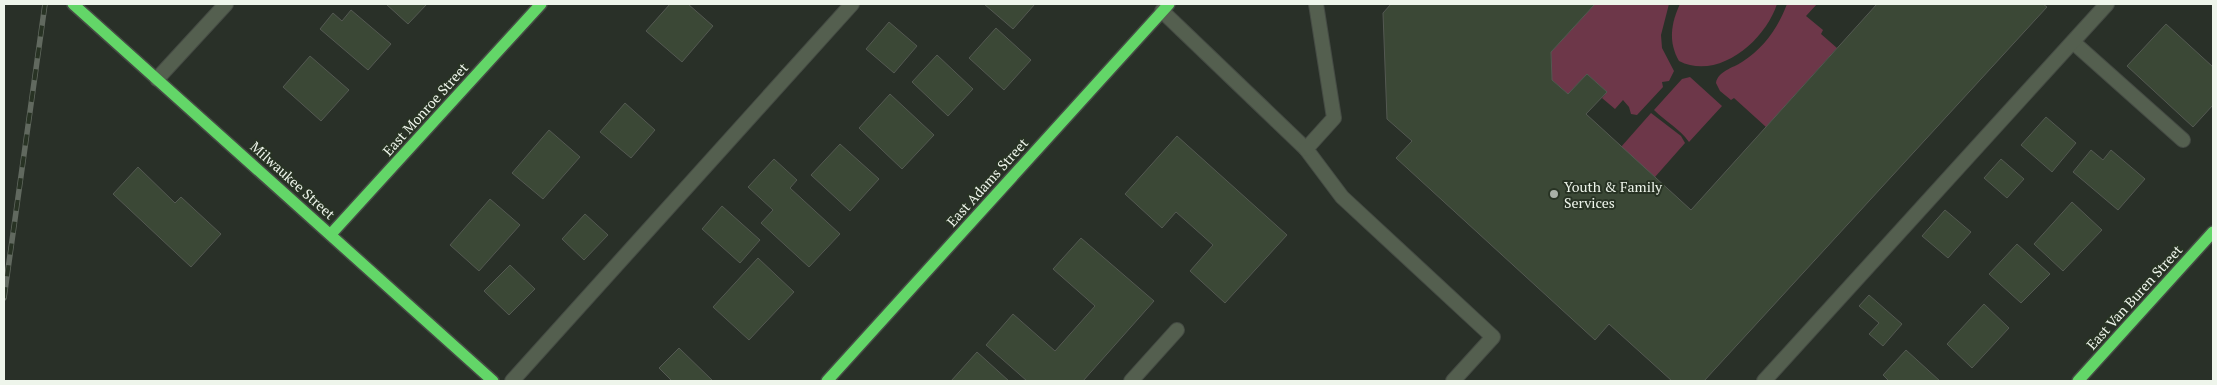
<svg xmlns="http://www.w3.org/2000/svg" width="2217" height="385" font-family="'PT Serif',serif">
<rect width="100%" height="100%" fill="#293028"/>
<g fill="#6d3749">
<path d="M 1595,4 L 1669,4 L 1661,35 L 1662,48 L 1674,71 L 1669,81 L 1662,82 L 1663,87 L 1637,115 L 1631,114 L 1629,107 L 1623,100 L 1615,109 L 1602,98 L 1607,92 L 1587,74 L 1568,94 L 1552,80 L 1551,52 Z"/>
<path d="M 1680,4 L 1777,4 C 1765,41 1718,81 1679,61 C 1668,42 1671,23 1680,4 Z"/>
<path d="M 1787,4 L 1817,4 L 1806,16 L 1823,30 L 1821,34 L 1837,48 L 1766,127 L 1734,98 L 1731,100 L 1720,91 L 1716,83 C 1718,71 1733,68 1742,62 C 1764,48 1778,28 1787,4 Z"/>
<path d="M 1690,77 L 1722,106 L 1689,142 C 1679,128 1666,122 1654,110 L 1682,79 Z"/>
<path d="M 1651,113 L 1681,136 L 1685,143 L 1655,177 L 1621,147 Z"/>
</g>
<g fill="#3b4836" stroke="#545952">
<path d="M 386,4 L 427,4 L 408,24 Z"/>
<path d="M 670,4 L 688,4 L 713,26 L 682,62 L 646,31 Z"/>
<path d="M 984,4 L 1035,4 L 1013,29 Z"/>
<path d="M 1391,4 L 1595,4 L 1551,52 L 1552,80 L 1568,94 L 1587,74 L 1607,92 L 1586,114 L 1691,210 L 1877,4 L 2043,4 L 2047,7 L 1704,381 L 1672,381 L 1609,324 L 1595,340 L 1396,158 L 1412,141 L 1387,119 L 1383,13 Z"/>
<path d="M 351,10 L 391,44 L 368,70 L 320,29 L 333,13 L 342,21 Z"/>
<path d="M 889,22 L 917,46 L 894,73 L 866,49 Z"/>
<path d="M 2166,24 L 2213,67 L 2213,105 L 2193,127 L 2127,66 Z"/>
<path d="M 996,28 L 1031,60 L 1004,90 L 969,58 Z"/>
<path d="M 937,55 L 973,89 L 948,116 L 912,82 Z"/>
<path d="M 310,56 L 349,90 L 321,121 L 283,87 Z"/>
<path d="M 890,94 L 934,135 L 902,169 L 859,128 Z"/>
<path d="M 625,103 L 655,130 L 631,158 L 600,132 Z"/>
<path d="M 2046,117 L 2076,143 L 2052,172 L 2021,145 Z"/>
<path d="M 549,130 L 580,157 L 543,199 L 512,173 Z"/>
<path d="M 1177,136 L 1287,235 L 1225,303 L 1190,271 L 1213,245 L 1176,212 L 1162,228 L 1125,194 Z"/>
<path d="M 840,144 L 879,179 L 850,211 L 811,175 Z"/>
<path d="M 2091,150 L 2103,160 L 2111,150 L 2145,179 L 2118,210 L 2073,172 Z"/>
<path d="M 774,159 L 797,180 L 790,188 L 840,234 L 809,267 L 761,223 L 773,210 L 748,187 Z"/>
<path d="M 2001,159 L 2024,179 L 2007,198 L 1984,178 Z"/>
<path d="M 138,167 L 175,203 L 181,197 L 221,234 L 191,267 L 113,194 Z"/>
<path d="M 490,199 L 520,225 L 479,271 L 450,245 Z"/>
<path d="M 2072,202 L 2102,230 L 2063,271 L 2034,244 Z"/>
<path d="M 722,206 L 760,240 L 740,263 L 702,229 Z"/>
<path d="M 1945,210 L 1971,232 L 1948,258 L 1922,236 Z"/>
<path d="M 585,214 L 608,235 L 584,260 L 562,239 Z"/>
<path d="M 1081,238 L 1154,301 L 1083,381 L 1027,381 L 986,345 L 1013,314 L 1055,351 L 1095,306 L 1053,269 Z"/>
<path d="M 2017,244 L 2050,274 L 2021,303 L 1989,274 Z"/>
<path d="M 758,258 L 794,292 L 749,340 L 713,307 Z"/>
<path d="M 510,265 L 535,289 L 509,315 L 484,291 Z"/>
<path d="M 1869,295 L 1902,324 L 1883,346 L 1869,334 L 1879,323 L 1859,306 Z"/>
<path d="M 1984,304 L 2009,328 L 1972,368 L 1947,344 Z"/>
<path d="M 679,348 L 713,381 L 672,381 L 659,368 Z"/>
<path d="M 1906,350 L 1940,381 L 1889,381 L 1883,375 Z"/>
<path d="M 977,352 L 1009,381 L 951,381 Z"/>
</g>
<g fill="none" stroke-linecap="round" stroke-linejoin="round">
<g stroke="#454b44" stroke-width="16">
<g id="lane">
<path d="M 1162,11 L 1306,149 L 1342,197 L 1493,337 L 1453,381"/>
<path d="M 2073,42 L 2183,140"/>
<path d="M 157,79 L 226,4"/>
<path d="M 1306,149 L 1334,118 L 1316,4"/>
<path d="M 512,381 L 852,4"/>
<path d="M 1131,381 L 1177,330"/>
<path d="M 1764,381 L 2107,4"/>
</g>
</g>
<g stroke="#454b44" stroke-width="14">
<g id="fast">
<path d="M 73,4 L 493,381"/>
<path d="M 331,234 L 541,4"/>
<path d="M 827,381 L 1169,4"/>
<path d="M 2078,381 L 2213,232"/>
</g>
</g>
<use href="#lane" stroke="#545f4f" stroke-width="14"/>
<use href="#fast" stroke="#63d668" stroke-width="11"/>
<g stroke="#61695f" stroke-width="5.5">
<path id="rail" d="M 4,298 L 45,4"/>
</g>
<use href="#rail" stroke="#283324" stroke-width="4" stroke-dasharray="11" stroke-linecap="butt"/>
</g>
<circle fill="#a9b0a7" stroke="#283324" stroke-width="2" cx="1554" cy="194" r="5"/>
<g text-anchor="middle" dominant-baseline="central" stroke-width="4" stroke-linejoin="round" paint-order="stroke">
<g font-size="14" fill="#eef5eb" stroke="#283324">
<text transform="translate(425 109) rotate(-48)">East Monroe Street</text>
<text transform="translate(293 180) rotate(42)">Milwaukee Street</text>
<text transform="translate(987 182) rotate(-48)">East Adams Street</text>
<text transform="translate(2134 297) rotate(-48)">East Van Buren Street</text>
</g>
<g font-size="14" fill="#eef5eb" stroke="#283324" text-anchor="start">
<text x="1564" y="186">Youth &amp; Family<tspan x="1564" dy="16">Services</tspan></text>
</g>
</g>
<rect width="2217" height="385" fill="none" stroke="#eef5eb" stroke-width="10"/>
</svg>
